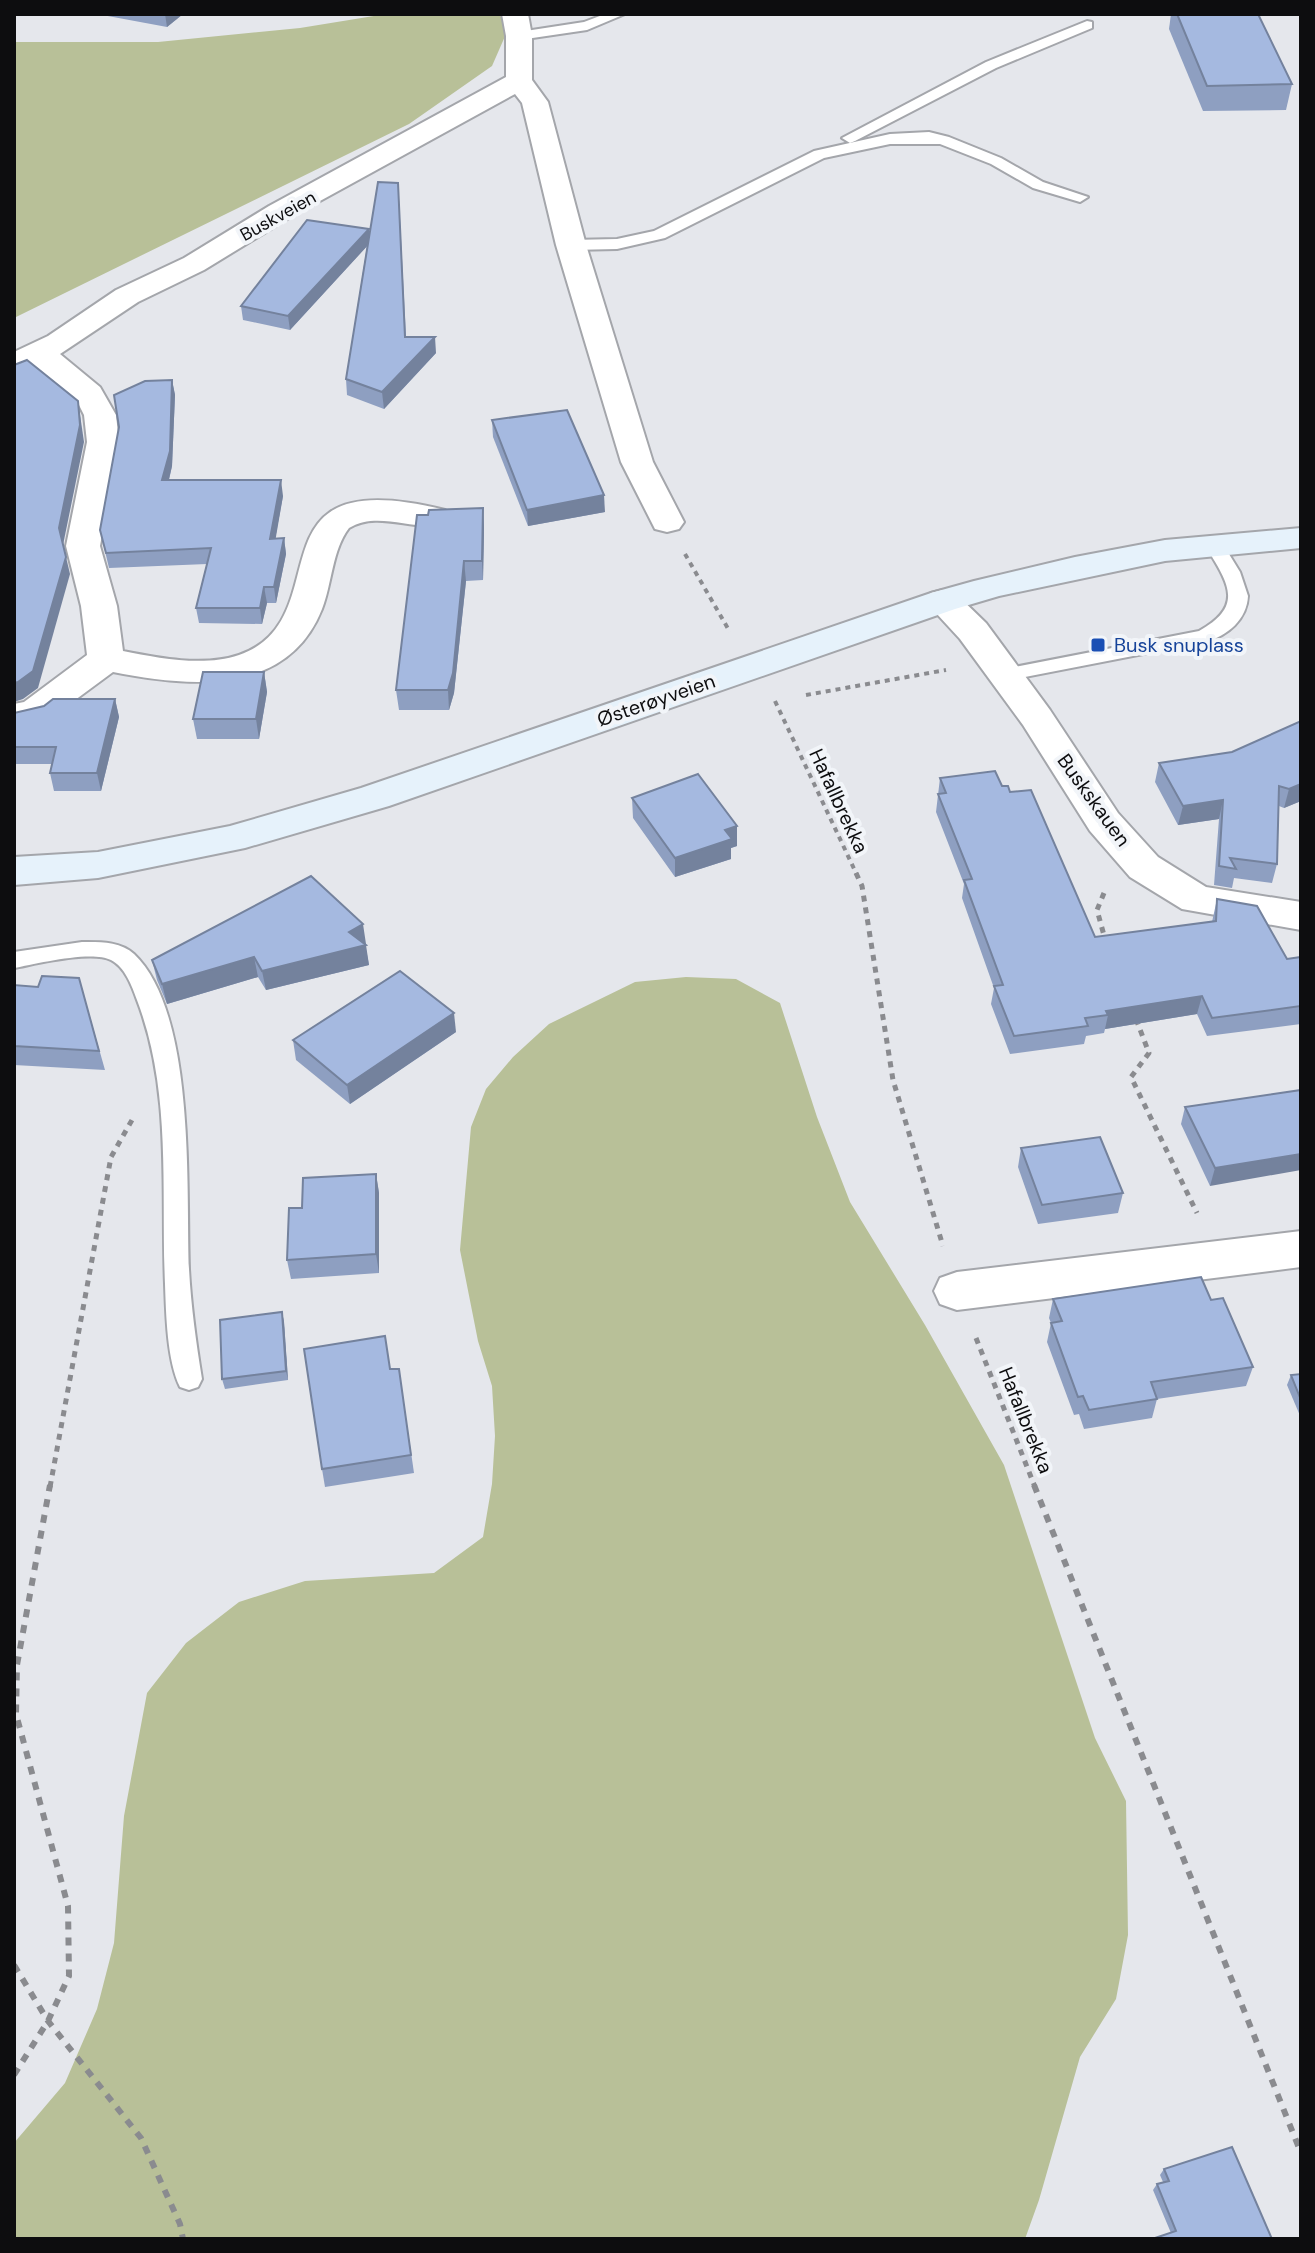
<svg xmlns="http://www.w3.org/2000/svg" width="1315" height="2253" font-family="'DM Sans',sans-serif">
<rect width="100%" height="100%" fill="#e5e7ec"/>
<g fill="#b8c098">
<path d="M 386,14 L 500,14 L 506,34 L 492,66 L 409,124 L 14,318 L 14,42 L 158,42 L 300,28 Z"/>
<path d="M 686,977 L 736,979 L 780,1003 L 817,1117 L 850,1202 L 925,1325 L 1004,1465 L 1095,1738 L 1126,1801 L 1128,1935 L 1116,1999 L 1080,2057 L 1039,2200 L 1025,2239 L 14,2239 L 14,2143 L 65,2083 L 97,2009 L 114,1943 L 124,1816 L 147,1693 L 186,1643 L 239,1602 L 305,1581 L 434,1573 L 483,1537 L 492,1484 L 495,1436 L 492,1386 L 478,1341 L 460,1250 L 471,1127 L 486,1089 L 513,1057 L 549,1024 L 635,982 Z"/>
</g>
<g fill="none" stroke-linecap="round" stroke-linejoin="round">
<g stroke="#a4a6ab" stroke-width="4">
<g id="service">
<path d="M 605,14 L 625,14 L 587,30 L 519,40 L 512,36 L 519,32 L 584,22 Z"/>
<path d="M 1087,21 L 1092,22 L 1092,28 L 996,68 L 855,141 L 850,143 L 842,138 L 986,62 Z"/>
<path d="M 929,132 L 949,137 L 1001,158 L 1043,182 L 1088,197 L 1080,202 L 1033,188 L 991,164 L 940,144 L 890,144 L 824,158 L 665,238 L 617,249 L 571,250 L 563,245 L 571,240 L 617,239 L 654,231 L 814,151 L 890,134 Z"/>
<path d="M 1214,539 L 1221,541 L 1240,572 L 1248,596 C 1247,619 1228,636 1205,642 L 1004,681 L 994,675 L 1004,669 L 1199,631 C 1246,605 1227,582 1205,545 Z"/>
<path d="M 82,942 C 99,942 120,941 134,954 C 196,1013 186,1188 189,1269 C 191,1306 196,1342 202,1379 L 198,1387 L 189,1390 L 180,1387 C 167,1361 166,1313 165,1284 C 161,1189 172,1091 137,1000 C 132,986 125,967 111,960 C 91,950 36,964 14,968 L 14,952 Z"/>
</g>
</g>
<g stroke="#a4a6ab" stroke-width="4">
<g id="minor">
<path d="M 502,14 L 528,14 L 532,36 L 532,80 L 548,102 L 586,245 L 653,462 L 684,522 L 679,529 L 667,532 L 655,529 L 621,462 L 556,245 L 522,103 L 515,94 L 289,218 L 204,270 L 138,302 L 60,354 L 100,387 L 116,415 L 119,442 L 100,546 L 117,606 L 123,651 C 158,658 204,667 239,655 C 344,618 241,459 445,510 L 450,517 L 445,524 C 413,532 379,510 349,528 C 332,550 332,584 322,609 C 287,697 189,687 113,672 L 48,720 L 14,728 L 14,704 L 24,702 L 87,655 L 81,606 L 66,546 L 87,442 L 84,415 L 76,399 L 35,366 L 14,373 L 14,352 L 48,336 L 116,290 L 184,258 L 269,206 L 506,77 L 506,36 Z"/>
<path d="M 943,590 L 955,593 L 986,623 L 1050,710 L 1118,813 L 1158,857 L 1206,887 L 1301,902 L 1301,930 L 1182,909 L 1130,877 L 1090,831 L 1023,725 L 960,639 L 925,601 L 931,593 Z"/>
<path d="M 1301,1231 L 1301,1267 L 957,1310 L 940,1304 L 934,1291 L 940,1278 L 957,1272 Z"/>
</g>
</g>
<g stroke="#a4a6ab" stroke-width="4">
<path id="secondary" d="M 1301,528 L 1301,548 L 1165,561 L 999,596 L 955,609 L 389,806 L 245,848 L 98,878 L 14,885 L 14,857 L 98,852 L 230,826 L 361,788 L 931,593 L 974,581 L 1075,557 L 1165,540 Z"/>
</g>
<g stroke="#8a8b8f" stroke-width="4" stroke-dasharray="5 5" stroke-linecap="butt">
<path d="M 685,554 L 730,632"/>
<path d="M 806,695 L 946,670"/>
<path d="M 775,701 L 857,875"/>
</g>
<g stroke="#8a8b8f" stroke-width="5" stroke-dasharray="6 6" stroke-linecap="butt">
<path d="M 856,873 L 862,886 L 893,1080 L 943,1246"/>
<path d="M 1104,893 L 1097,910 L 1105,939"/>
<path d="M 1136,1019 L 1149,1053 L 1131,1077 L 1197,1213"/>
<path d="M 976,1338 L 1035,1487"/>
<path d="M 50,1487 L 111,1157 L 132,1120"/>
</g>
<g stroke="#8a8b8f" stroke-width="6" stroke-dasharray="8 8" stroke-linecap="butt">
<path d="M 1034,1485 L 1301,2153"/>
<path d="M 14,1965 L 48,2021 L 141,2138 L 180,2224 L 183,2239"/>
<path d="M 14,2075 L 48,2021 L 69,1976 L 68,1906 L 16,1714 L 17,1665 L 50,1485"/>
</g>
<use href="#service" fill="#fff" fill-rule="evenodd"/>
<use href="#minor" fill="#fff" fill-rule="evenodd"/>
<use href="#secondary" fill="#e6f2fb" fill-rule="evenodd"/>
</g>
<g fill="#8e9fc1">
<path d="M 97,14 L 183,14 L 167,27 Z"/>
<path d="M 1171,14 L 1258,14 L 1292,84 L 1286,110 L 1203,111 L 1169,29 Z"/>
<path d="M 399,199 L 406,337 L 436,353 L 384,409 L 347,395 L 346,379 L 367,246 L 290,330 L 243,320 L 241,306 L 369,229 L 369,235 Z"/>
<path d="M 172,380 L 175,395 L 172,466 L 169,480 L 283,496 L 275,539 L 284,538 L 286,554 L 276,603 L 267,603 L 262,624 L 199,623 L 196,608 L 207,564 L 109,568 L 100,530 Z"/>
<path d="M 492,420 L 605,512 L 528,526 L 493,437 Z"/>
<path d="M 483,508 L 484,528 L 483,580 L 466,581 L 454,693 L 449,710 L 399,710 L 396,690 Z"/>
<path d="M 264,672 L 267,692 L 259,739 L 197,739 L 193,719 Z"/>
<path d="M 115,699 L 119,717 L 101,791 L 54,791 L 50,773 L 52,764 L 14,764 L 14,713 Z"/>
<path d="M 1301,721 L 1301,801 L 1284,808 L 1279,806 L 1277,864 L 1272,883 L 1234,878 L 1232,888 L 1214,885 L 1219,819 L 1178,825 L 1155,782 L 1159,763 L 1232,752 Z"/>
<path d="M 940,778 L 1002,786 L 1010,792 L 1095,937 L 1212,922 L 1217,899 L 1287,959 L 1301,957 L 1301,1024 L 1207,1036 L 1197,1014 L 1105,1029 L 1104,1033 L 1086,1036 L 1084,1044 L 1010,1054 L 991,1004 L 994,988 L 962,898 L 964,884 L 936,812 Z"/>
<path d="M 632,798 L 737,826 L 737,846 L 731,848 L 731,859 L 675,877 L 633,818 Z"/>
<path d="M 365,944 L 369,965 L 266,990 L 258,977 L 167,1004 L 157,980 L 152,960 L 366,944 Z"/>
<path d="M 79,978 L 105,1070 L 14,1065 L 14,985 L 38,987 Z"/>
<path d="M 456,1032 L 350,1104 L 296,1060 L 293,1040 Z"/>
<path d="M 1301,1090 L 1210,1186 L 1181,1124 L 1185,1107 Z"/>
<path d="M 1021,1148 L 1123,1193 L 1118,1213 L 1038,1224 L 1018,1167 Z"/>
<path d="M 376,1174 L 379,1193 L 379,1273 L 291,1279 L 287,1260 L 302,1208 Z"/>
<path d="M 1053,1299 L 1211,1300 L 1253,1367 L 1246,1386 L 1157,1399 L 1152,1418 L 1084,1429 L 1079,1414 L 1074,1415 L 1047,1342 L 1051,1323 L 1049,1318 Z"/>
<path d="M 282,1312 L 284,1322 L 288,1380 L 225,1389 L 222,1379 Z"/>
<path d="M 390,1369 L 399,1369 L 414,1473 L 325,1487 L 322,1469 Z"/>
<path d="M 1301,1374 L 1301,1418 L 1287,1385 L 1291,1375 Z"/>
<path d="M 1164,2169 L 1272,2239 L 1171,2233 L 1153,2190 L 1157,2184 L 1163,2182 L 1160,2175 Z"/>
</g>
<g fill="#74829d">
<path d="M 165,14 L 183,14 L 167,27 Z"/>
<path d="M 369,229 L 370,243 L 290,330 L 288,316 Z"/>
<path d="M 435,337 L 436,353 L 384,409 L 382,392 Z"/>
<path d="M 172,380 L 175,395 L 172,466 L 165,496 L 162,480 Z"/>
<path d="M 78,401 L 84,442 L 63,545 L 59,528 Z"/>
<path d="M 281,480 L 283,496 L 273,554 L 270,539 Z"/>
<path d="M 604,495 L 605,512 L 528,526 L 527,510 Z"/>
<path d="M 483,508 L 484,528 L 483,580 L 482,561 Z"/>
<path d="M 284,538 L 286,554 L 276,603 L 274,587 Z"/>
<path d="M 66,557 L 70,574 L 38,688 L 23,699 L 14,702 L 14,683 Z"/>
<path d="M 464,561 L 466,581 L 454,693 L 449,710 L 448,690 Z"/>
<path d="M 264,587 L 267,603 L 262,624 L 260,608 Z"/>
<path d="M 264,672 L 267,692 L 259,739 L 256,719 Z"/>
<path d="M 115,699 L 119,717 L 101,791 L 97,773 Z"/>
<path d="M 1301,784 L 1301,801 L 1284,808 L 1289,789 Z"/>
<path d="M 1223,800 L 1219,819 L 1178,825 L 1183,806 Z"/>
<path d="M 737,826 L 737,846 L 731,848 L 731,859 L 675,877 L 675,858 L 725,830 Z"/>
<path d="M 363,924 L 366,944 L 362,946 L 366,945 L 369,965 L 266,990 L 262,971 L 349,932 Z"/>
<path d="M 254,957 L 258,977 L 167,1004 L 162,984 Z"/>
<path d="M 1202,996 L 1197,1014 L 1105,1029 L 1108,1015 L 1106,1011 Z"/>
<path d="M 454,1013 L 456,1032 L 350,1104 L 347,1085 Z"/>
<path d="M 1301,1154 L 1301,1170 L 1210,1186 L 1215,1168 Z"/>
<path d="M 376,1174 L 379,1193 L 379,1273 L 376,1254 Z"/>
<path d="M 282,1312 L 284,1322 L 288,1380 L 286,1371 Z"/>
</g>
<g fill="#a5b9e0" stroke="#74829d" stroke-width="2">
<path d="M 1177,14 L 1258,14 L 1292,84 L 1207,86 Z"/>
<path d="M 378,182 L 398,183 L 405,337 L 435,337 L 382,392 L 346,379 Z"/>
<path d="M 307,220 L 369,229 L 288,316 L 241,306 Z"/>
<path d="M 27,360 L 78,401 L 80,425 L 59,528 L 66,557 L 33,671 L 18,682 L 14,683 L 14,365 Z"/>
<path d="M 172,380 L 170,451 L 162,480 L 281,480 L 270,539 L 284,538 L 274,587 L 264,587 L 260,608 L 196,608 L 211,548 L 106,553 L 100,530 L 119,427 L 114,395 L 145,381 Z"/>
<path d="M 567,410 L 604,495 L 527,510 L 492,420 Z"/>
<path d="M 483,508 L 482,561 L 464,561 L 453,673 L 448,690 L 396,690 L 417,515 L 428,515 L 429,510 Z"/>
<path d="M 203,672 L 264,672 L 256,719 L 193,719 Z"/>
<path d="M 53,699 L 115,699 L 97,773 L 50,773 L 56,747 L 14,747 L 14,713 L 44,706 Z"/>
<path d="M 1301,721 L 1301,784 L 1289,789 L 1279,786 L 1277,864 L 1230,858 L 1236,869 L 1219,866 L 1223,800 L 1183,806 L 1159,763 L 1232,752 Z"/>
<path d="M 995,771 L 1002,786 L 1008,786 L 1010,792 L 1031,790 L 1095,937 L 1216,921 L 1217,899 L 1257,906 L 1287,959 L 1301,957 L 1301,1006 L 1212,1018 L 1202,996 L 1106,1011 L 1108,1015 L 1085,1018 L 1088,1026 L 1014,1036 L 994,986 L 1003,985 L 964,880 L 972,879 L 938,794 L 946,793 L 940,778 Z"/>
<path d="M 698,774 L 737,826 L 725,830 L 732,839 L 675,858 L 632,798 Z"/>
<path d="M 311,876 L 363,924 L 349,932 L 366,945 L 262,971 L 254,957 L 162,984 L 152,960 Z"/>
<path d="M 400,971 L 454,1013 L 347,1085 L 293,1040 Z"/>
<path d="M 42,976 L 79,978 L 99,1051 L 14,1046 L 14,985 L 38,987 Z"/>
<path d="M 1301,1090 L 1301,1154 L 1215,1168 L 1185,1107 Z"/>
<path d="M 1100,1137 L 1123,1193 L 1042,1205 L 1021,1148 Z"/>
<path d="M 376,1174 L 376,1254 L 287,1260 L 289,1208 L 302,1208 L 303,1178 Z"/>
<path d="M 1201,1277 L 1211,1300 L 1223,1298 L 1253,1367 L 1151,1382 L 1157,1399 L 1089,1410 L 1083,1396 L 1078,1397 L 1051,1323 L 1062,1321 L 1053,1299 Z"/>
<path d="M 282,1312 L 286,1371 L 222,1379 L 220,1320 Z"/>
<path d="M 385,1336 L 390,1369 L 399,1369 L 411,1455 L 322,1469 L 304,1349 Z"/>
<path d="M 1301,1374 L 1301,1400 L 1291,1375 Z"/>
<path d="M 1232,2147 L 1272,2239 L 1152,2239 L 1176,2231 L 1157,2184 L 1169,2181 L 1164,2169 Z"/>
</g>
<rect fill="#1a4fb4" stroke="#f2f5f9" stroke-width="3" x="1090" y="637" width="16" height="16" rx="4"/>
<g text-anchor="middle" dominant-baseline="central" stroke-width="8" stroke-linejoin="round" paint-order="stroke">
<g font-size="18" fill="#0d0d0f" stroke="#f2f5f9">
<text transform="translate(278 216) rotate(-29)">Buskveien</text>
</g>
<g font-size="20" fill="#164399" stroke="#f2f5f9" text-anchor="start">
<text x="1114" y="645">Busk snuplass</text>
</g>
<g font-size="20" fill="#0d0d0f" stroke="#f2f5f9">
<text transform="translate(656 700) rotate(-19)">Østerøyveien</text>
<text transform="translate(1094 800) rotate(54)">Buskskauen</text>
<text transform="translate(839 801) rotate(65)">Hafallbrekka</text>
<text transform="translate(1026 1420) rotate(68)">Hafallbrekka</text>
</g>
</g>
<rect width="1315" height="2253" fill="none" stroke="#0d0d0f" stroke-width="32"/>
</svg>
